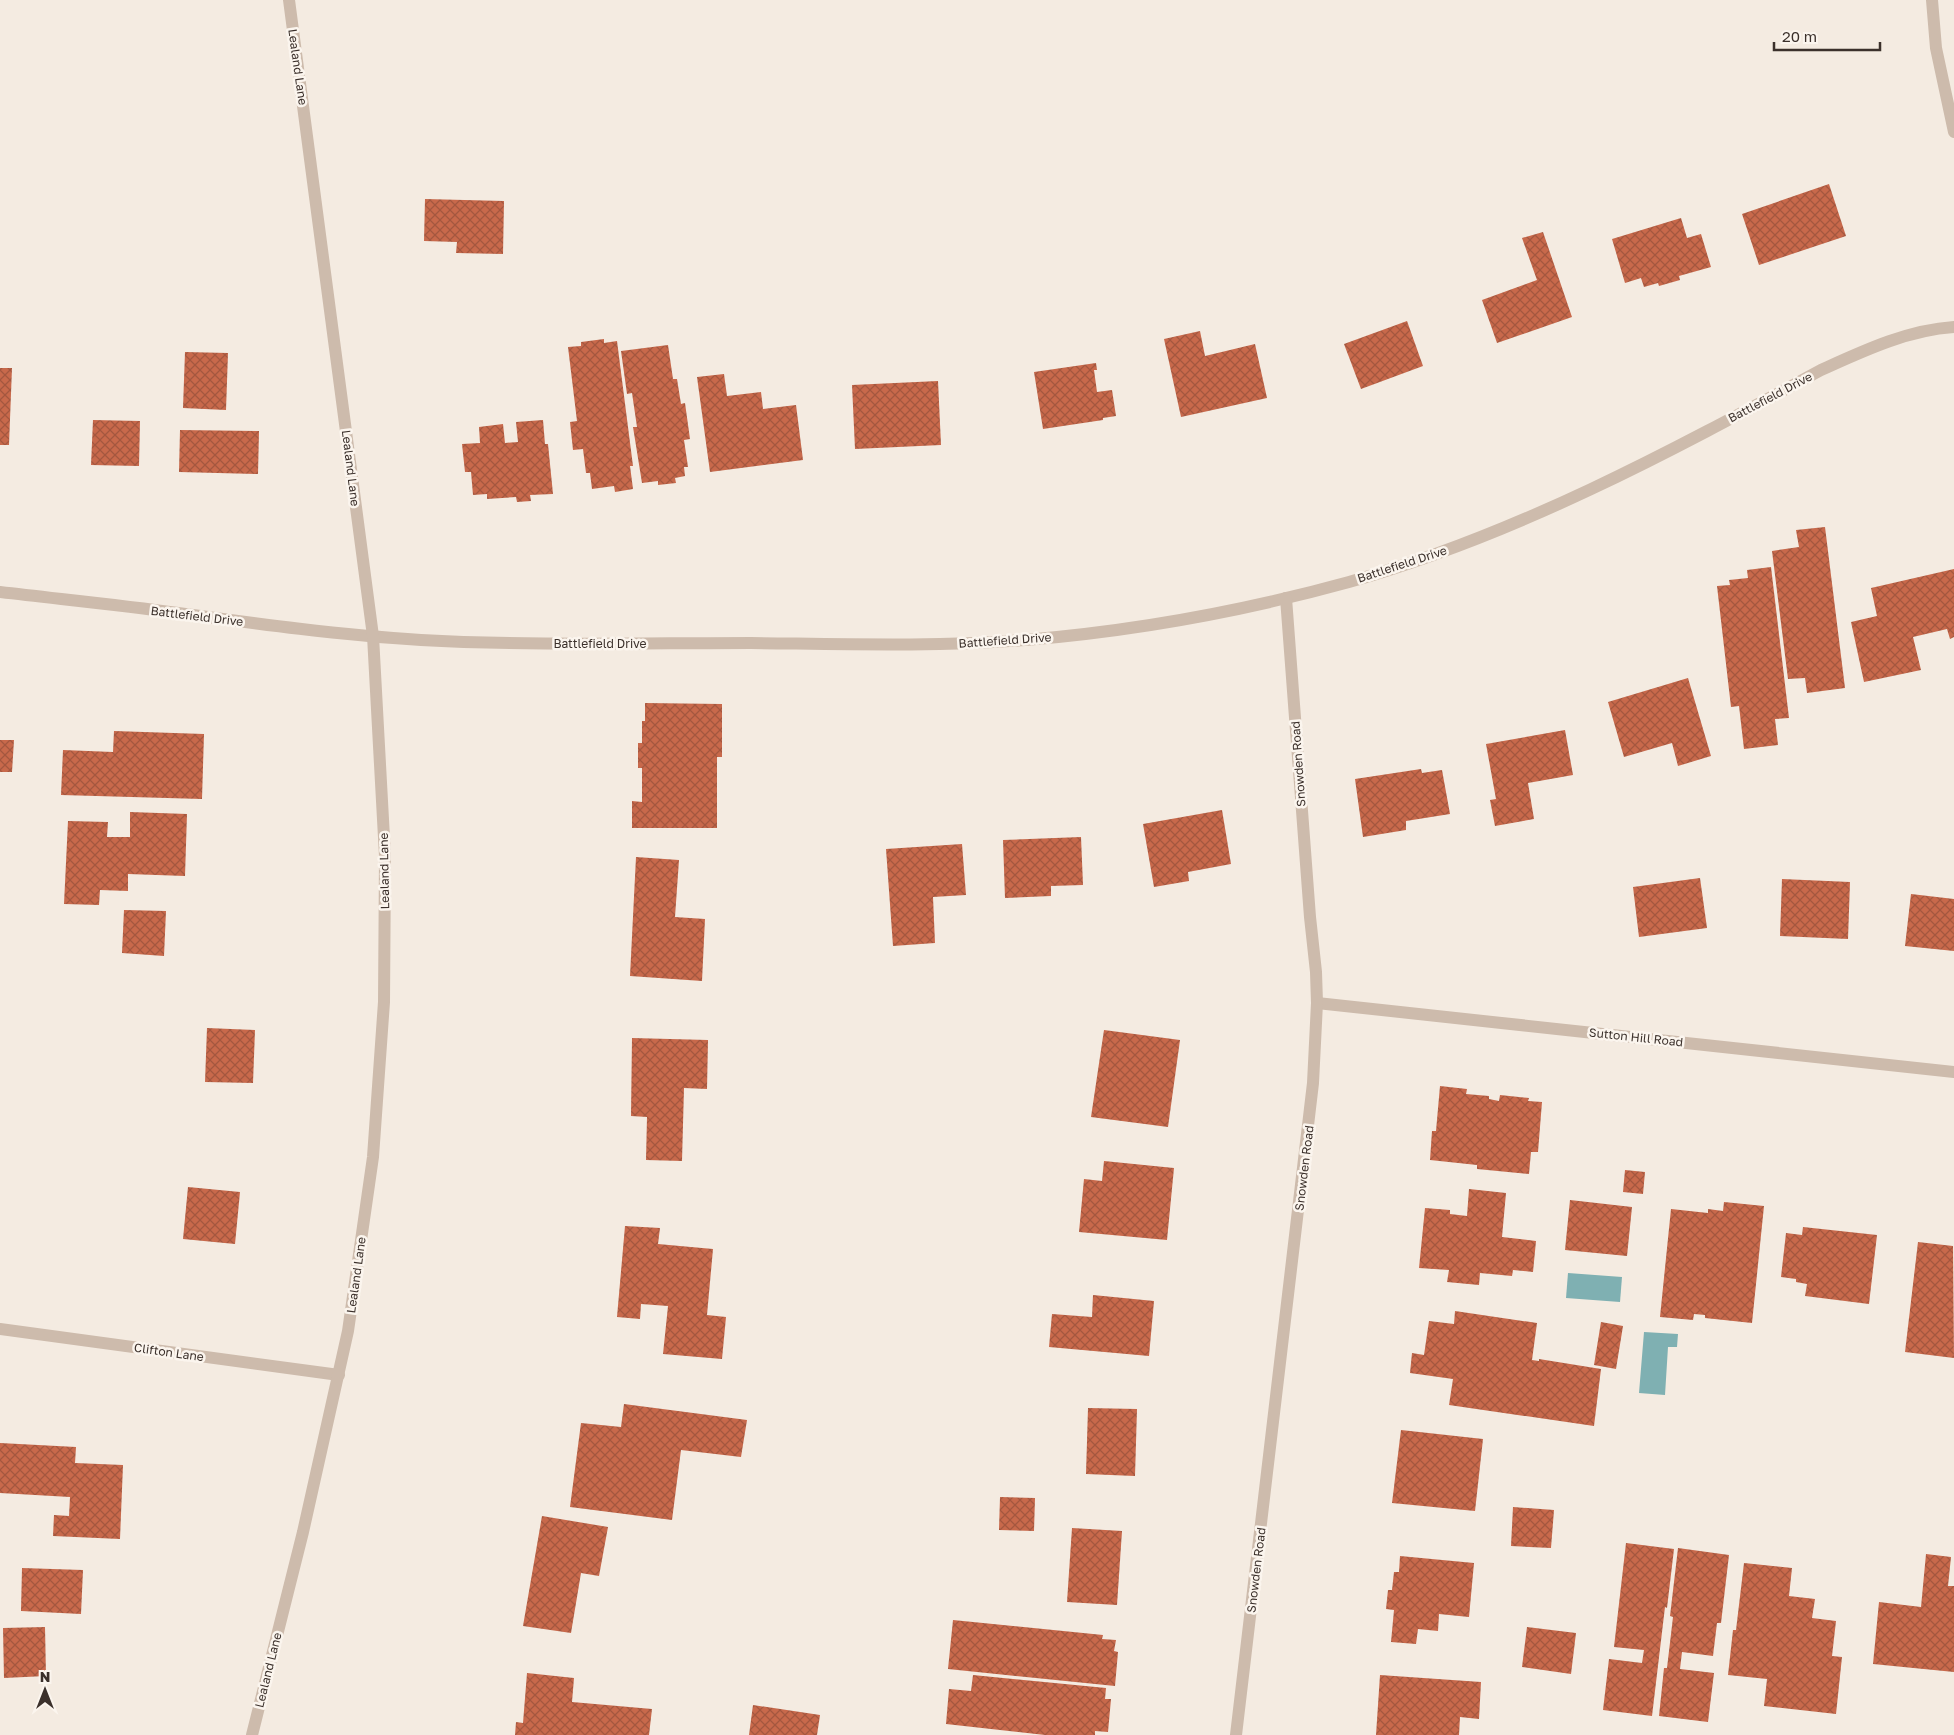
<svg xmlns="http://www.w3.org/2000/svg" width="1954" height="1735" font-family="'Golos Text',sans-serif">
<defs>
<pattern id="building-cross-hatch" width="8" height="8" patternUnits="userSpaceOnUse" patternTransform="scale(1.25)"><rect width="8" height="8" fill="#c8694b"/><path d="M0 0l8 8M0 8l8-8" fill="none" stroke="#a4573f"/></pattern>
</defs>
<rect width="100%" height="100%" fill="#f4ebe1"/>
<g fill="#7fb0b2">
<path d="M 1568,1273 L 1622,1277 L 1620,1302 L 1566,1298 Z"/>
<path d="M 1644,1332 L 1678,1334 L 1677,1347 L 1668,1347 L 1665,1395 L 1639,1393 Z"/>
</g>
<g fill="url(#building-cross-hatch)">
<path d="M 1829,184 L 1846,236 L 1759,265 L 1742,214 Z"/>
<path d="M 425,199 L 504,201 L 503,254 L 456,253 L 457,242 L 424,241 Z"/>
<path d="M 1681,218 L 1687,238 L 1701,234 L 1711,267 L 1679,276 L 1680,280 L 1659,286 L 1658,283 L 1644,287 L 1641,278 L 1625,283 L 1612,239 Z"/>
<path d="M 1543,232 L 1572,317 L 1497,343 L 1482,300 L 1537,280 L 1522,238 Z"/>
<path d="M 1407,321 L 1423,366 L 1361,389 L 1344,344 Z"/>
<path d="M 1200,331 L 1205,356 L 1255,344 L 1267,398 L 1181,417 L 1164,339 Z"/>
<path d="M 604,339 L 604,343 L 617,341 L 633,466 L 630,466 L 633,489 L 615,492 L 614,486 L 592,489 L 590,473 L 586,473 L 583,449 L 573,450 L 570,422 L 577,421 L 568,347 L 581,346 L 581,342 Z"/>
<path d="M 668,345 L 673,379 L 677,379 L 681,404 L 685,403 L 690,439 L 684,440 L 688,467 L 684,467 L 685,476 L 675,478 L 676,483 L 658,485 L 658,481 L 642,483 L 633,427 L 637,427 L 632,393 L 627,394 L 621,351 Z"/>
<path d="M 185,352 L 228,353 L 226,410 L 183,408 Z"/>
<path d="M 1096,363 L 1097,370 L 1094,370 L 1097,392 L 1112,390 L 1116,416 L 1103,418 L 1103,420 L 1043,429 L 1034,372 Z"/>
<path d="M 0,368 L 12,368 L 9,445 L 0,445 Z"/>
<path d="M 724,374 L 727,396 L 761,392 L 763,409 L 796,405 L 803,460 L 710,472 L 697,377 Z"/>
<path d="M 938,381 L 941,445 L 855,449 L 852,385 Z"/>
<path d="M 93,420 L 140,421 L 139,466 L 91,465 Z"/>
<path d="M 543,420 L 545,444 L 548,444 L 553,494 L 530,495 L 531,501 L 517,502 L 516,497 L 487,499 L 487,494 L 473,495 L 471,472 L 465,472 L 462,444 L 480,443 L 479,427 L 503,424 L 505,443 L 518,442 L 516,422 Z"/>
<path d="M 180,430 L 259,431 L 258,474 L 179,472 Z"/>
<path d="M 1825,527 L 1845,688 L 1807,693 L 1805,678 L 1788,679 L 1772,551 L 1799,547 L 1796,530 Z"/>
<path d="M 1771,567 L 1789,718 L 1775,719 L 1778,745 L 1744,749 L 1739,706 L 1731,707 L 1717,586 L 1730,585 L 1729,580 L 1748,578 L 1747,570 Z"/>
<path d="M 1954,569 L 1954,637 L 1950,639 L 1947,629 L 1913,637 L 1921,670 L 1864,682 L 1851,622 L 1877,616 L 1871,588 Z"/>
<path d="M 1688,678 L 1711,756 L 1678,766 L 1672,743 L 1624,757 L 1608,702 Z"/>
<path d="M 645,703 L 722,704 L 722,757 L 717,757 L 717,828 L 632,828 L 632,801 L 642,802 L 642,768 L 638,768 L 638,743 L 642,743 L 642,721 L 645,721 Z"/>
<path d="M 1565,730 L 1573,775 L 1528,783 L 1534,819 L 1495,826 L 1490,800 L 1496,799 L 1486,744 Z"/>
<path d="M 114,731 L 204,734 L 202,799 L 61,795 L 63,750 L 113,752 Z"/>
<path d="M 0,740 L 14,740 L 12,772 L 0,772 Z"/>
<path d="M 1421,769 L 1422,773 L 1442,770 L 1450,814 L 1406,821 L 1406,830 L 1363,837 L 1355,779 Z"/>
<path d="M 1222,810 L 1231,864 L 1188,872 L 1189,881 L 1154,887 L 1143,824 Z"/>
<path d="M 130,812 L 187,814 L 185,876 L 128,874 L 128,891 L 100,890 L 99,905 L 64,904 L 68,821 L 108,822 L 107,837 L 130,837 Z"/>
<path d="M 1081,837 L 1083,885 L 1051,886 L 1051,896 L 1005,898 L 1003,840 Z"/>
<path d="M 962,844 L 966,895 L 933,897 L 935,943 L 893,946 L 886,849 Z"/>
<path d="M 636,857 L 679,860 L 675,917 L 705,919 L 702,981 L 630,976 Z"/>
<path d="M 1700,878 L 1707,928 L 1639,937 L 1633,887 Z"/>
<path d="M 1782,879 L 1850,882 L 1848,939 L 1780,936 Z"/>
<path d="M 1911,894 L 1954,899 L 1954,951 L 1905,946 Z"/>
<path d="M 124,910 L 166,911 L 164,956 L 122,953 Z"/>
<path d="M 207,1028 L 255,1030 L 253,1083 L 205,1082 Z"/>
<path d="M 1104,1030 L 1180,1040 L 1168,1127 L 1091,1117 Z"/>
<path d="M 632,1038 L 708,1040 L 707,1089 L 684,1088 L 682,1161 L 646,1160 L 647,1117 L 631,1116 Z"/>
<path d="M 1440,1086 L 1467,1089 L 1466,1094 L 1489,1096 L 1489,1099 L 1499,1101 L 1500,1095 L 1529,1098 L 1528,1101 L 1542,1102 L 1538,1152 L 1531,1152 L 1529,1174 L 1477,1169 L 1477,1165 L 1430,1160 L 1432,1131 L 1436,1131 Z"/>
<path d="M 1104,1161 L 1174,1168 L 1167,1240 L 1079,1232 L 1084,1179 L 1102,1181 Z"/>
<path d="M 1625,1170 L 1645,1172 L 1643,1194 L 1623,1192 Z"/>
<path d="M 188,1187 L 240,1192 L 235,1244 L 183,1239 Z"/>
<path d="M 1469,1189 L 1506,1193 L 1502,1237 L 1536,1241 L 1533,1272 L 1513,1270 L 1512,1276 L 1480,1273 L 1479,1285 L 1447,1282 L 1449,1270 L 1419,1268 L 1425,1208 L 1450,1210 L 1450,1214 L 1467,1216 Z"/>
<path d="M 1570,1200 L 1632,1207 L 1627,1256 L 1565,1250 Z"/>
<path d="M 1724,1202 L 1764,1206 L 1752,1323 L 1705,1318 L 1705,1315 L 1694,1314 L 1693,1320 L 1660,1317 L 1671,1209 L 1708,1213 L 1708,1209 L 1723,1211 Z"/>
<path d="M 625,1226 L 660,1228 L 658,1244 L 713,1249 L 707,1315 L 726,1317 L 722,1359 L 663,1354 L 668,1306 L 641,1304 L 640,1319 L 617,1317 Z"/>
<path d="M 1803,1227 L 1877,1235 L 1869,1304 L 1805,1296 L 1807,1284 L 1796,1282 L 1796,1279 L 1781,1277 L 1786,1233 L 1802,1235 Z"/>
<path d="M 1918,1242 L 1953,1246 L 1954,1358 L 1905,1352 Z"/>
<path d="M 1093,1295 L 1154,1301 L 1149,1356 L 1049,1347 L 1052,1314 L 1092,1317 Z"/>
<path d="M 1455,1311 L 1537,1323 L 1532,1360 L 1539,1361 L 1539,1359 L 1601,1369 L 1594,1426 L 1449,1405 L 1453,1379 L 1410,1373 L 1412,1353 L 1424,1355 L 1429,1321 L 1454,1324 Z"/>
<path d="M 1601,1322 L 1623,1326 L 1616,1369 L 1594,1365 Z"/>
<path d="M 624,1404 L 747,1420 L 741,1457 L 681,1450 L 672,1520 L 570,1507 L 581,1423 L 621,1427 Z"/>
<path d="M 1088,1408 L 1137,1409 L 1135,1476 L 1086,1474 Z"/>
<path d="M 1401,1430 L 1483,1439 L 1475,1511 L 1392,1503 Z"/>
<path d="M 0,1443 L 76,1447 L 75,1463 L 123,1465 L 120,1539 L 53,1536 L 54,1515 L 69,1516 L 70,1497 L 0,1493 Z"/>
<path d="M 1000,1497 L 1035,1498 L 1034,1531 L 999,1530 Z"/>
<path d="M 1513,1507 L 1554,1510 L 1551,1548 L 1511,1546 Z"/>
<path d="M 542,1516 L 608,1527 L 599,1576 L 581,1573 L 571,1633 L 523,1626 Z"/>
<path d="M 1072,1528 L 1122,1531 L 1117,1605 L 1067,1602 Z"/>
<path d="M 1626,1543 L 1674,1549 L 1667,1608 L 1665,1607 L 1652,1716 L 1603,1710 L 1609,1659 L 1642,1663 L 1644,1650 L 1614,1647 Z"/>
<path d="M 1678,1548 L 1729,1555 L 1721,1623 L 1717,1623 L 1713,1656 L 1682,1652 L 1680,1669 L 1714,1673 L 1708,1722 L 1659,1716 L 1664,1668 L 1667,1668 L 1673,1617 L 1670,1616 Z"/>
<path d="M 1926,1554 L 1951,1557 L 1948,1586 L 1954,1586 L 1954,1672 L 1873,1664 L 1879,1602 L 1921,1607 Z"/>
<path d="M 1400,1556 L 1474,1563 L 1469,1617 L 1439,1614 L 1438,1631 L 1418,1629 L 1416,1644 L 1391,1642 L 1394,1610 L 1386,1609 L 1388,1590 L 1392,1590 L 1394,1572 L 1399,1572 Z"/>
<path d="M 1744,1563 L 1792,1568 L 1789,1596 L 1815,1599 L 1812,1618 L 1836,1621 L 1832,1656 L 1842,1657 L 1836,1714 L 1764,1706 L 1767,1679 L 1728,1675 L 1733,1630 L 1736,1630 Z"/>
<path d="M 22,1568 L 83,1570 L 81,1614 L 21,1611 Z"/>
<path d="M 953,1620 L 1103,1635 L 1102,1639 L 1116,1640 L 1114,1651 L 1118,1652 L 1115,1686 L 948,1669 Z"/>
<path d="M 45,1627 L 46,1676 L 4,1678 L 3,1628 Z"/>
<path d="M 1527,1627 L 1576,1633 L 1571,1674 L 1522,1667 Z"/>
<path d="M 527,1673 L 574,1678 L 572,1702 L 652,1709 L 649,1735 L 515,1735 L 516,1722 L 523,1723 Z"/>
<path d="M 973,1675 L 1106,1688 L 1105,1699 L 1111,1699 L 1108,1732 L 1095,1731 L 1095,1735 L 1045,1735 L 946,1724 L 949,1689 L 971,1691 Z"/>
<path d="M 1380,1675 L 1481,1682 L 1479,1719 L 1460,1717 L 1459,1735 L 1376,1735 Z"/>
<path d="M 753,1705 L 820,1715 L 817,1735 L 749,1735 Z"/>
</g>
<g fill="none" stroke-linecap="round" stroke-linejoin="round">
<g stroke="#cdbbac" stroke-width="12">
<path d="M 1932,0 L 1936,48 L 1954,132"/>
<path d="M 0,592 C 59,599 119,605 178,613 C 259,624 340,635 421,640 C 531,646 642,643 751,643 C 842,644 934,647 1025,640 C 1134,631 1244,611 1349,582 C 1516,535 1670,452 1821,370 C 1863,351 1907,330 1954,327"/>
<path d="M 1317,1003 L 1954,1072"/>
<path d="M 0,1329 L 339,1375"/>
<path d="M 252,1735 L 303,1532 L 348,1331 L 373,1157 L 384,1002 L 385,856 L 373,636 L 289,0"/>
<path d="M 1236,1735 L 1313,1083 L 1317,1003 L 1316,972 L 1310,917 L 1286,598"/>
</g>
</g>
<g text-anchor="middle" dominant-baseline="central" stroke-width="5" stroke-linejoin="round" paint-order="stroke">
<g font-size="12" fill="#3b302b" stroke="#fbf5ee">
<text transform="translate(298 67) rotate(82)">Lealand Lane</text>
<text transform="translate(1770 397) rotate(-28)">Battlefield Drive</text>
<text transform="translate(351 468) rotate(83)">Lealand Lane</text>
<text transform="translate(1402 564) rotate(-18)">Battlefield Drive</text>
<text transform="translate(197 616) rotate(7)">Battlefield Drive</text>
<text transform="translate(1005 640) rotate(-4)">Battlefield Drive</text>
<text x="600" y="643">Battlefield Drive</text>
<text transform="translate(1298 764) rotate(-94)">Snowden Road</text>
<text transform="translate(384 871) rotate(-91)">Lealand Lane</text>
<text transform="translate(1636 1037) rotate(6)">Sutton Hill Road</text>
<text transform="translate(1304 1168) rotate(-83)">Snowden Road</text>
<text transform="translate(356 1275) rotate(-82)">Lealand Lane</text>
<text transform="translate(169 1352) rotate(8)">Clifton Lane</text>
<text transform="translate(1256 1570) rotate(-83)">Snowden Road</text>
<text transform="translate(268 1670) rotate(-76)">Lealand Lane</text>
</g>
</g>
<g transform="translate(45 1690)" stroke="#fbf5ee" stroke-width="4" paint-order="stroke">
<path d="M0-4L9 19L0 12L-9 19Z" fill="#3b302b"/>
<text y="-8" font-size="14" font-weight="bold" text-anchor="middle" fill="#3b302b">N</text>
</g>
<path d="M1774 42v8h106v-8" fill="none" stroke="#3b302b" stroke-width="2.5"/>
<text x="1782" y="42" font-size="15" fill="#3b302b" stroke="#fbf5ee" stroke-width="4" paint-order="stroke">20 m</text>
</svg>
